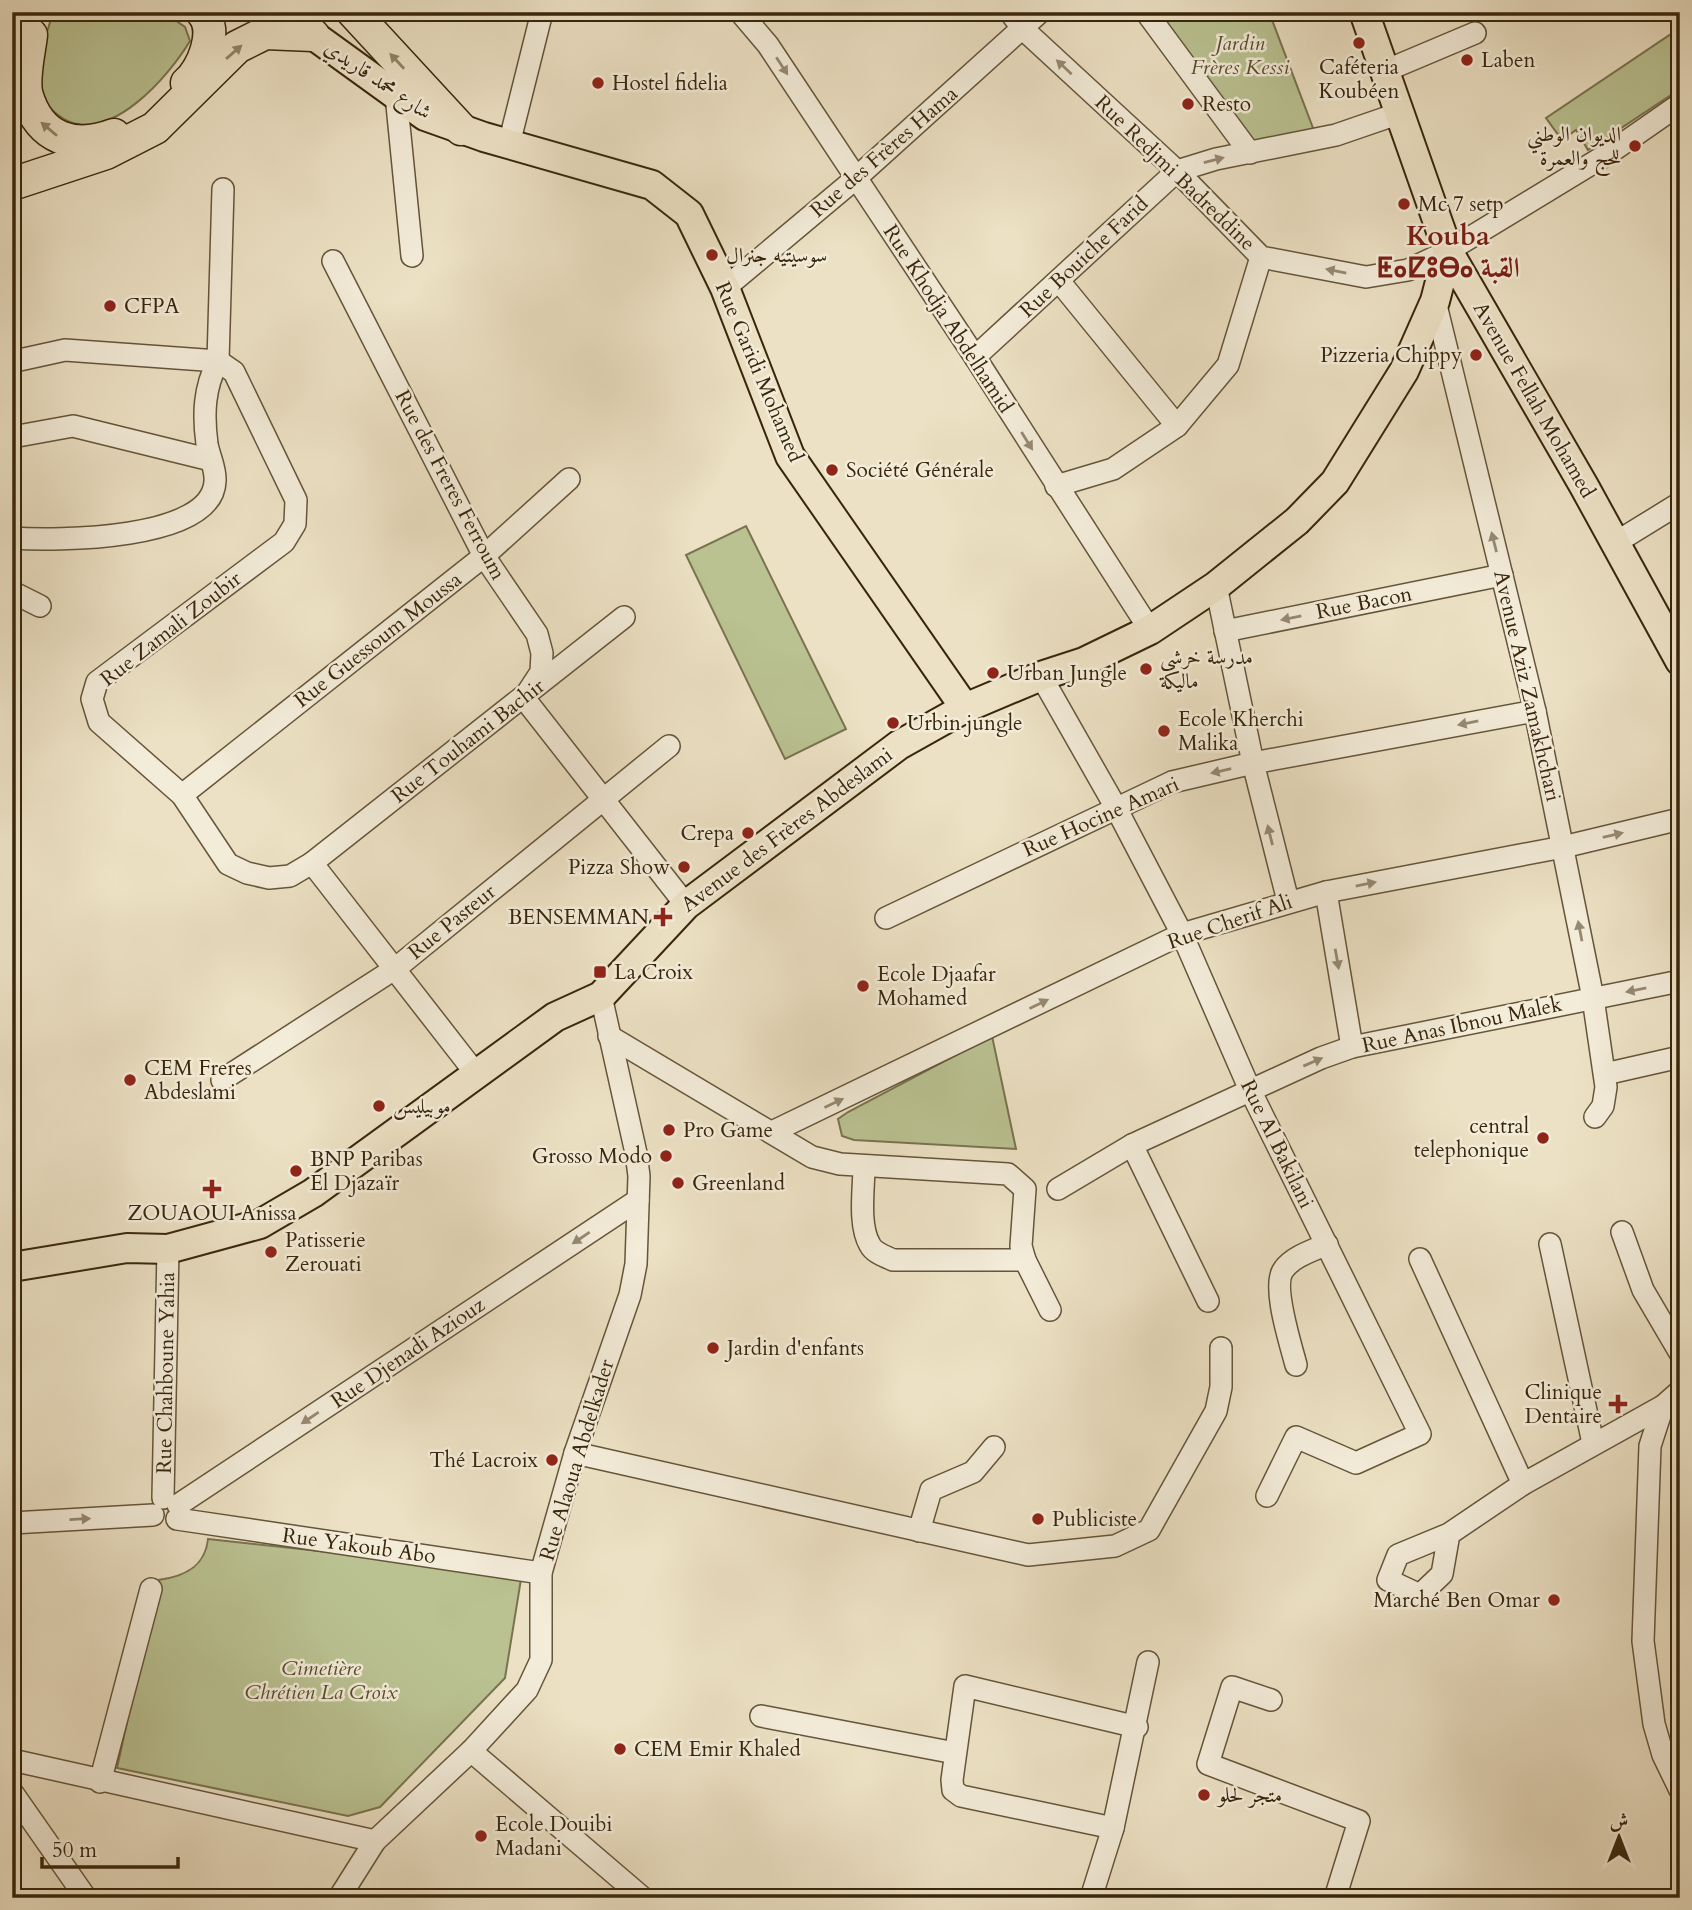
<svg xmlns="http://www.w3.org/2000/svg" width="1692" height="1910" font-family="Cardo,Amiri,'Noto Sans Tifinagh',serif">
<rect width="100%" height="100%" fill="#ece1c4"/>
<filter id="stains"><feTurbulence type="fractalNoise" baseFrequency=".00286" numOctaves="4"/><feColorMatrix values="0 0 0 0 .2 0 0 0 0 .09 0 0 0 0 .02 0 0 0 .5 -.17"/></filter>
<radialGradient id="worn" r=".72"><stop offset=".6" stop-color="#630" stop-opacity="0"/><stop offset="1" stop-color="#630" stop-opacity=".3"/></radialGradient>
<g fill="#bac292" stroke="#79744f" stroke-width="2">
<path d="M 53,12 L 163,12 L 185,27 L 190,41 C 169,76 110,145 64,119 C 52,112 41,100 39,86 C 35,61 47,35 53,12 Z"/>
<path d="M 1156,12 L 1269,12 L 1316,136 L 1255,144 Z"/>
<path d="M 1680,28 L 1680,89 L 1588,150 L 1576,130 L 1562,140 L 1546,118 Z"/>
<path d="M 746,526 L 846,729 L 785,759 L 686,555 Z"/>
<path d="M 992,1036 L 1016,1149 L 854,1140 L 842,1136 L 838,1119 L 848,1112 Z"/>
<path d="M 208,1539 L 514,1572 L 521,1579 L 505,1678 L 380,1807 L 348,1816 L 117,1768 L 158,1580 C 184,1577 205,1567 208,1539 Z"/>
</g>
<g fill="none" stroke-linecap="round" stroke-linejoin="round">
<g stroke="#65553a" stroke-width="24">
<g id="minor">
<path d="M 740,12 L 768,45 L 975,357 L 1150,630"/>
<path d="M 1010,12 L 1022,28 L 1177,171 L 1261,257 L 1366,277 L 1408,270 L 1448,251 L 1611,152 L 1680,104"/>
<path d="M 1146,12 L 1250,153"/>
<path d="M 1385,71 L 1475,33"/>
<path d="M 396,95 L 412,256"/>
<path d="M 509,144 L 542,12"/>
<path d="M 333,261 L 484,556 L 537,634 L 542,653 L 541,672 L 524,698 L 686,905"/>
<path d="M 1059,281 L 1177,426"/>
<path d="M 725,288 L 855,179 L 1040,12"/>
<path d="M 1435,301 L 1535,711 L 1593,998 L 1606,1087 L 1603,1106 L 1595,1117"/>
<path d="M 975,357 L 1177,171 L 1216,159 L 1336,135 L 1400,113"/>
<path d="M 15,361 L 65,350 L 218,361 L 223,189"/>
<path d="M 18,436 L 73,426 L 211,460"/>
<path d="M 1056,486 L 1113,469 L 1177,426 L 1228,365 L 1261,257"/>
<path d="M 12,538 C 55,541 213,541 215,481 C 216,469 209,456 207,444 C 203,414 204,388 218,361 L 234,372 L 296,500 L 295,524 L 284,542 L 97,682 L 92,699 L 99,722 L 182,795 L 228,864 L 247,873 L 269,878 L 290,876 L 312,863 L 477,1075"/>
<path d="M 1615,543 L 1680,503"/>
<path d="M 1216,586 L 1253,763 L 1288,901"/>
<path d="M 12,592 L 40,606"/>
<path d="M 1225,631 L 1502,575"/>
<path d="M 1041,676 L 1115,806 L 1182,934 L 1250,1090 L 1420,1434 L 1356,1463 L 1296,1437 L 1267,1496"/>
<path d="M 182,795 L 484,556 L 569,479"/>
<path d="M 312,863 L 624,617"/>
<path d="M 1326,892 L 1352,1047"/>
<path d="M 886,918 L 1172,782 L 1253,763 L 1535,711"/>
<path d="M 609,1036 L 812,1157 L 840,1164 L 1008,1174 L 1025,1189 L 1021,1246 L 1025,1260 L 1050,1310"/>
<path d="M 1605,1074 L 1680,1057"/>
<path d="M 222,1080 L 396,968 L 669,746"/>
<path d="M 772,1132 L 1182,934 L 1326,892 L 1563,847 L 1680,819"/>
<path d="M 1132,1145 L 1208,1301"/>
<path d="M 864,1166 C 864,1188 858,1225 870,1245 C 874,1253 885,1256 893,1260 L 1025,1260"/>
<path d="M 1058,1189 L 1132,1145 L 1321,1058 L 1352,1047 L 1680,981"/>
<path d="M 1622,1232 L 1643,1290 L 1680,1353"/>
<path d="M 1550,1244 L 1593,1443"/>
<path d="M 1420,1259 L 1523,1484"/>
<path d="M 1296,1365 C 1291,1345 1271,1285 1284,1269 C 1294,1256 1312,1251 1327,1244"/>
<path d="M 1663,1406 L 1650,1446 L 1643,1641 L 1654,1724 L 1663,1755 L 1680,1790"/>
<path d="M 575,1453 L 1028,1555 L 1115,1546 L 1149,1530 L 1216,1411 L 1221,1387 L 1221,1348"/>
<path d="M 163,1498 L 168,1249"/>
<path d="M 178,1505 L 638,1200"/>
<path d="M 177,1519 L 541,1573"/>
<path d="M 12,1523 L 153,1515"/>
<path d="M 919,1531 L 931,1490 L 973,1472 L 994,1447"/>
<path d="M 1449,1534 L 1442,1574 L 1420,1595 L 1388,1580 L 1398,1555 L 1449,1534 L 1523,1484 L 1663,1406 L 1680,1391"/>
<path d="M 1271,1700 L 1232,1687 L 1208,1764 L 1359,1821 L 1335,1898"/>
<path d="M 761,1716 L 955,1753"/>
<path d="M 471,1751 L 643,1898"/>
<path d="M 12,1760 L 375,1841"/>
<path d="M 100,1782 L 151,1589"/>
<path d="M 12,1792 L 86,1898"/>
<path d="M 1113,1828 L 961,1796 L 953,1790 L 952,1780 L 965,1686 L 1137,1727"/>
<path d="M 339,1898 L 375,1841 L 471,1751 L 527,1690 L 541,1660 L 541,1573 L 575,1453 L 630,1295 L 636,1264 L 639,1176 L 636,1153 L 601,996"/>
<path d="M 1091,1898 L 1113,1828 L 1148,1662"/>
</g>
</g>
<g stroke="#38260c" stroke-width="32">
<g id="major">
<path d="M 1364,12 L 1448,251 L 1584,486 L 1680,661"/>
<path d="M 313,35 L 425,116 L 484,137 L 652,185 L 689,214 L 725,288 L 790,456 L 965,708"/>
<path d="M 12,1267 L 127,1248 L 168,1249 L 260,1224 L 313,1193 L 555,1017 L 601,996 L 686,905 L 899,745 L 965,708 L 1041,676 L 1084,662 L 1150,630 L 1216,586 L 1297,521 L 1335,482 L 1404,371 L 1435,301 L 1448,251"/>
</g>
</g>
<g stroke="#38260c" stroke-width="35">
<g id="highway">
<path d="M 353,12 L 461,129"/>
<path d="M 31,35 C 29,53 22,80 27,96 C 40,139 74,150 114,135"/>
<path d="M 187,83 C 203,70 219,30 202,12"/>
<path d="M 12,184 L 106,153 L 155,128 L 237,47 L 265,33 L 313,35"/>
</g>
</g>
<use href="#minor" stroke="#f3ecd9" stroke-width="21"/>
<use href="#major" stroke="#ece1c4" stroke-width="28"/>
<use href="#highway" stroke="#ece1c4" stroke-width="32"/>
</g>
<defs><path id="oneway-solid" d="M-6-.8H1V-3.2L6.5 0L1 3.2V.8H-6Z" transform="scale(1.75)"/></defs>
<g fill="#928468">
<use href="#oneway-solid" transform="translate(234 52) rotate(-41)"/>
<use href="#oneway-solid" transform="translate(397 61) rotate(-133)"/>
<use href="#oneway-solid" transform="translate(49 129) rotate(-140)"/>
</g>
<g fill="#968972">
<use href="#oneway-solid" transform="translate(782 66) rotate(57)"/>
<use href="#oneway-solid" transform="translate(1064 67) rotate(-137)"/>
<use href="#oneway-solid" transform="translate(1214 160) rotate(-14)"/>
<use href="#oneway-solid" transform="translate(1336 271) rotate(-169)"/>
<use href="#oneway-solid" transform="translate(1027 441) rotate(58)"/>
<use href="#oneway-solid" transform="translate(1494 542) rotate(-104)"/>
<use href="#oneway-solid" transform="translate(1291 618) rotate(169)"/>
<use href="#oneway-solid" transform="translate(1468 723) rotate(169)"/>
<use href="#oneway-solid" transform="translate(1221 771) rotate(167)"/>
<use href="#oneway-solid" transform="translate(1270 835) rotate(-104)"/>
<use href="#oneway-solid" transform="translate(1613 835) rotate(-13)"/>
<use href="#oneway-solid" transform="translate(1366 884) rotate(-11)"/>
<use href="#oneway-solid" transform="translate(1580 931) rotate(-101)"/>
<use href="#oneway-solid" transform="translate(1337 959) rotate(80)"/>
<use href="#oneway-solid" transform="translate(1636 990) rotate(169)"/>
<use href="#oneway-solid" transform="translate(1039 1004) rotate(-26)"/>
<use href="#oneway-solid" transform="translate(1313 1062) rotate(-23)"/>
<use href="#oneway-solid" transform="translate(834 1103) rotate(-25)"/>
<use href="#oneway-solid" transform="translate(581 1238) rotate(146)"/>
<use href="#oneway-solid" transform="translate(310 1418) rotate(146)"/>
<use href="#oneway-solid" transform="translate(80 1519) rotate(-3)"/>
</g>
<g fill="#8f2418" stroke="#f3ecd9" stroke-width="2.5">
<circle cx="1359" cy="43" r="7"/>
<circle cx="1467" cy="60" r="7"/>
<circle cx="598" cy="83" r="7"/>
<circle cx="1188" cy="104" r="7"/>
<circle cx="1635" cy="146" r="7"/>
<circle cx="1404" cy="204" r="7"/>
<circle cx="712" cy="255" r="7"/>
<circle cx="110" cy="306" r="7"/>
<circle cx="1476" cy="355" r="7"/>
<circle cx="832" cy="470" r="7"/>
<circle cx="1146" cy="669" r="7"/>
<circle cx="993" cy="673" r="7"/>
<circle cx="893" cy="723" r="7"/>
<circle cx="1164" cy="731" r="7"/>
<circle cx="748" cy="833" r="7"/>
<circle cx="684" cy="867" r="7"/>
<path d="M659.5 906.5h7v7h7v7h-7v7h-7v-7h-7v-7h7z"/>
<rect x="593" y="965" width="14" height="14" rx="3.5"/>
<circle cx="863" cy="986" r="7"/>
<circle cx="130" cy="1080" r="7"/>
<circle cx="379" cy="1106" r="7"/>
<circle cx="669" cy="1130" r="7"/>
<circle cx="1543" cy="1138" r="7"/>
<circle cx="666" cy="1156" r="7"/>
<circle cx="296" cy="1171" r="7"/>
<circle cx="678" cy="1183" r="7"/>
<path d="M208.5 1178.5h7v7h7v7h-7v7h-7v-7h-7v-7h7z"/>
<circle cx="271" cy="1252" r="7"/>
<circle cx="713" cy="1348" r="7"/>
<path d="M1614.5 1393.5h7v7h7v7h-7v7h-7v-7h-7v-7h7z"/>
<circle cx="552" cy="1460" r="7"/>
<circle cx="1038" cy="1519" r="7"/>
<circle cx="1554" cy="1600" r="7"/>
<circle cx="620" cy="1749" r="7"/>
<circle cx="1204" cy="1795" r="7"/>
<circle cx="481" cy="1836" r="7"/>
</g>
<g text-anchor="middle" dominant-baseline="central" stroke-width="5" stroke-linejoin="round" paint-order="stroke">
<g font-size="21" font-style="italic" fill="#584d2e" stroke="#f3ecd9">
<text x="1240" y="43">Jardin<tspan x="1240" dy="24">Frères Kessi</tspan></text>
<text x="321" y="1668">Cimetière<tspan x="321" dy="24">Chrétien La Croix</tspan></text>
</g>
<g font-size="21" fill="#38260c" stroke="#f3ecd9" text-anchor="start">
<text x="1481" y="60">Laben</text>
<text x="1359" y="67" text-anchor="middle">Caféteria<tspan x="1359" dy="24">Koubéen</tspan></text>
<text x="612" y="83">Hostel fidelia</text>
<text x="1202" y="104">Resto</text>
<text x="1621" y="134" text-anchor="end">الديوان الوطني<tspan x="1621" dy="24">للحج والعمرة</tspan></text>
<text x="1418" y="204">Mc 7 setp</text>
<text x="726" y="255">سوسيتيه جنرال</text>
<text x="124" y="306">CFPA</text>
<text x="1462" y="355" text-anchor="end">Pizzeria Chippy</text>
<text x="846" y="470">Société Générale</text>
<text x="1160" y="657">مدرسة خرشي<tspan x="1160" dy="24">ماليكة</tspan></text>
<text x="1007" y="673">Urban Jungle</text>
<text x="1178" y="719">Ecole Kherchi<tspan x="1178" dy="24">Malika</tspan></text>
<text x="907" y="723">Urbin jungle</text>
<text x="734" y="833" text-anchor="end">Crepa</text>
<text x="670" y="867" text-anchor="end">Pizza Show</text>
<text x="649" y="917" text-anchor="end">BENSEMMAN</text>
<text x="614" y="972">La Croix</text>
<text x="877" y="974">Ecole Djaafar<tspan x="877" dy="24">Mohamed</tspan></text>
<text x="144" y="1068">CEM Freres<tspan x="144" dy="24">Abdeslami</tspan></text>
<text x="393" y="1106">موبيليس</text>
<text x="1529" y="1126" text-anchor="end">central<tspan x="1529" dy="24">telephonique</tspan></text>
<text x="683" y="1130">Pro Game</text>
<text x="652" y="1156" text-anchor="end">Grosso Modo</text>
<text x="310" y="1159">BNP Paribas<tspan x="310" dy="24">El Djazaïr</tspan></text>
<text x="692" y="1183">Greenland</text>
<text x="212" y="1213" text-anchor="middle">ZOUAOUI Anissa</text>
<text x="285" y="1240">Patisserie<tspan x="285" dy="24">Zerouati</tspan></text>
<text x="727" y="1348">Jardin d'enfants</text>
<text x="1602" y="1392" text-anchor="end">Clinique<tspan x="1602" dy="24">Dentaire</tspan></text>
<text x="538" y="1460" text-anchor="end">Thé Lacroix</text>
<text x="1052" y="1519">Publiciste</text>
<text x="1540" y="1600" text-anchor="end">Marché Ben Omar</text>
<text x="634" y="1749">CEM Emir Khaled</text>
<text x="1218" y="1795">متجر لحلو</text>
<text x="495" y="1824">Ecole Douibi<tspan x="495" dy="24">Madani</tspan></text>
</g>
<g font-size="21" fill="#38260c" stroke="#f3ecd9">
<text transform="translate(378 80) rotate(34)">شارع محمد قاريدي</text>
<text transform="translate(884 152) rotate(-41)">Rue des Frères Hama</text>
<text transform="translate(1175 173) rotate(44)">Rue Redjmi Badreddine</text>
<text transform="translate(1084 257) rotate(-43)">Rue Bouiche Farid</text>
<text transform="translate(948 319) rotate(57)">Rue Khodja Abdelhamid</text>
<text transform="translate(759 372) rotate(67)">Rue Garidi Mohamed</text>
<text transform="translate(1534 400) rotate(60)">Avenue Fellah Mohamed</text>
<text transform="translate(450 485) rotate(62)">Rue des Freres Ferroum</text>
<text transform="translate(1364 603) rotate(-11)">Rue Bacon</text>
<text transform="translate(171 629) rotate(-38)">Rue Zamali Zoubir</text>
<text transform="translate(378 640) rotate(-38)">Rue Guessoum Moussa</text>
<text transform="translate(1527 686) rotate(77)">Avenue Aziz Zamakhchari</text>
<text transform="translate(468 741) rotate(-38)">Rue Touhami Bachir</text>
<text transform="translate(1101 817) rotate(-24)">Rue Hocine Amari</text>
<text transform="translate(787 830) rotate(-37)">Avenue des Frères Abdeslami</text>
<text transform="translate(452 922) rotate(-39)">Rue Pasteur</text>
<text transform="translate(1230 922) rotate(-19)">Rue Cherif Ali</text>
<text transform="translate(1462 1025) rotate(-12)">Rue Anas Ibnou Malek</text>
<text transform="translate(1277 1144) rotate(64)">Rue Al Bakilani</text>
<text transform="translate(408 1353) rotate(-34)">Rue Djenadi Aziouz</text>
<text transform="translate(166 1373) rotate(-89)">Rue Chahboune Yahia</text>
<text transform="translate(577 1460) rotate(-73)">Rue Alaoua Abdelkader</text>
<text transform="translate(359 1546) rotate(8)">Rue Yakoub Abo</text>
</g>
<g font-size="28" font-weight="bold" fill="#7a1f14" stroke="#f3ecd9">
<text x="1448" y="236">Kouba<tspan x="1448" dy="32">ⵟⴰⵇⵓⴱⴰ القبة</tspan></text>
</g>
</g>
<rect width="1692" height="1910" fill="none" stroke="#ece1c4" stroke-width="42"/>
<rect x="14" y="14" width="1664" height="1882" fill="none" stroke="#38260c" stroke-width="3.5"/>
<rect x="21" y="21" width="1650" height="1868" fill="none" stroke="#38260c" stroke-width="2"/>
<g transform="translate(1619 1837)" stroke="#f3ecd9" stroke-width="5" paint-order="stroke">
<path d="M0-5L12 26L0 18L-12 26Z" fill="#38260c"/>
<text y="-10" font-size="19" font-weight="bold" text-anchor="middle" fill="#38260c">ش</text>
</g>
<path d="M42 1857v10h136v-10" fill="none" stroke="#38260c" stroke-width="3.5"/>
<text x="52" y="1857" font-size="21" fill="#38260c" stroke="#f3ecd9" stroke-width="5" paint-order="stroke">50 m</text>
<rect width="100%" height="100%" filter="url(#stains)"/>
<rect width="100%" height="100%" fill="url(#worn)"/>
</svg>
